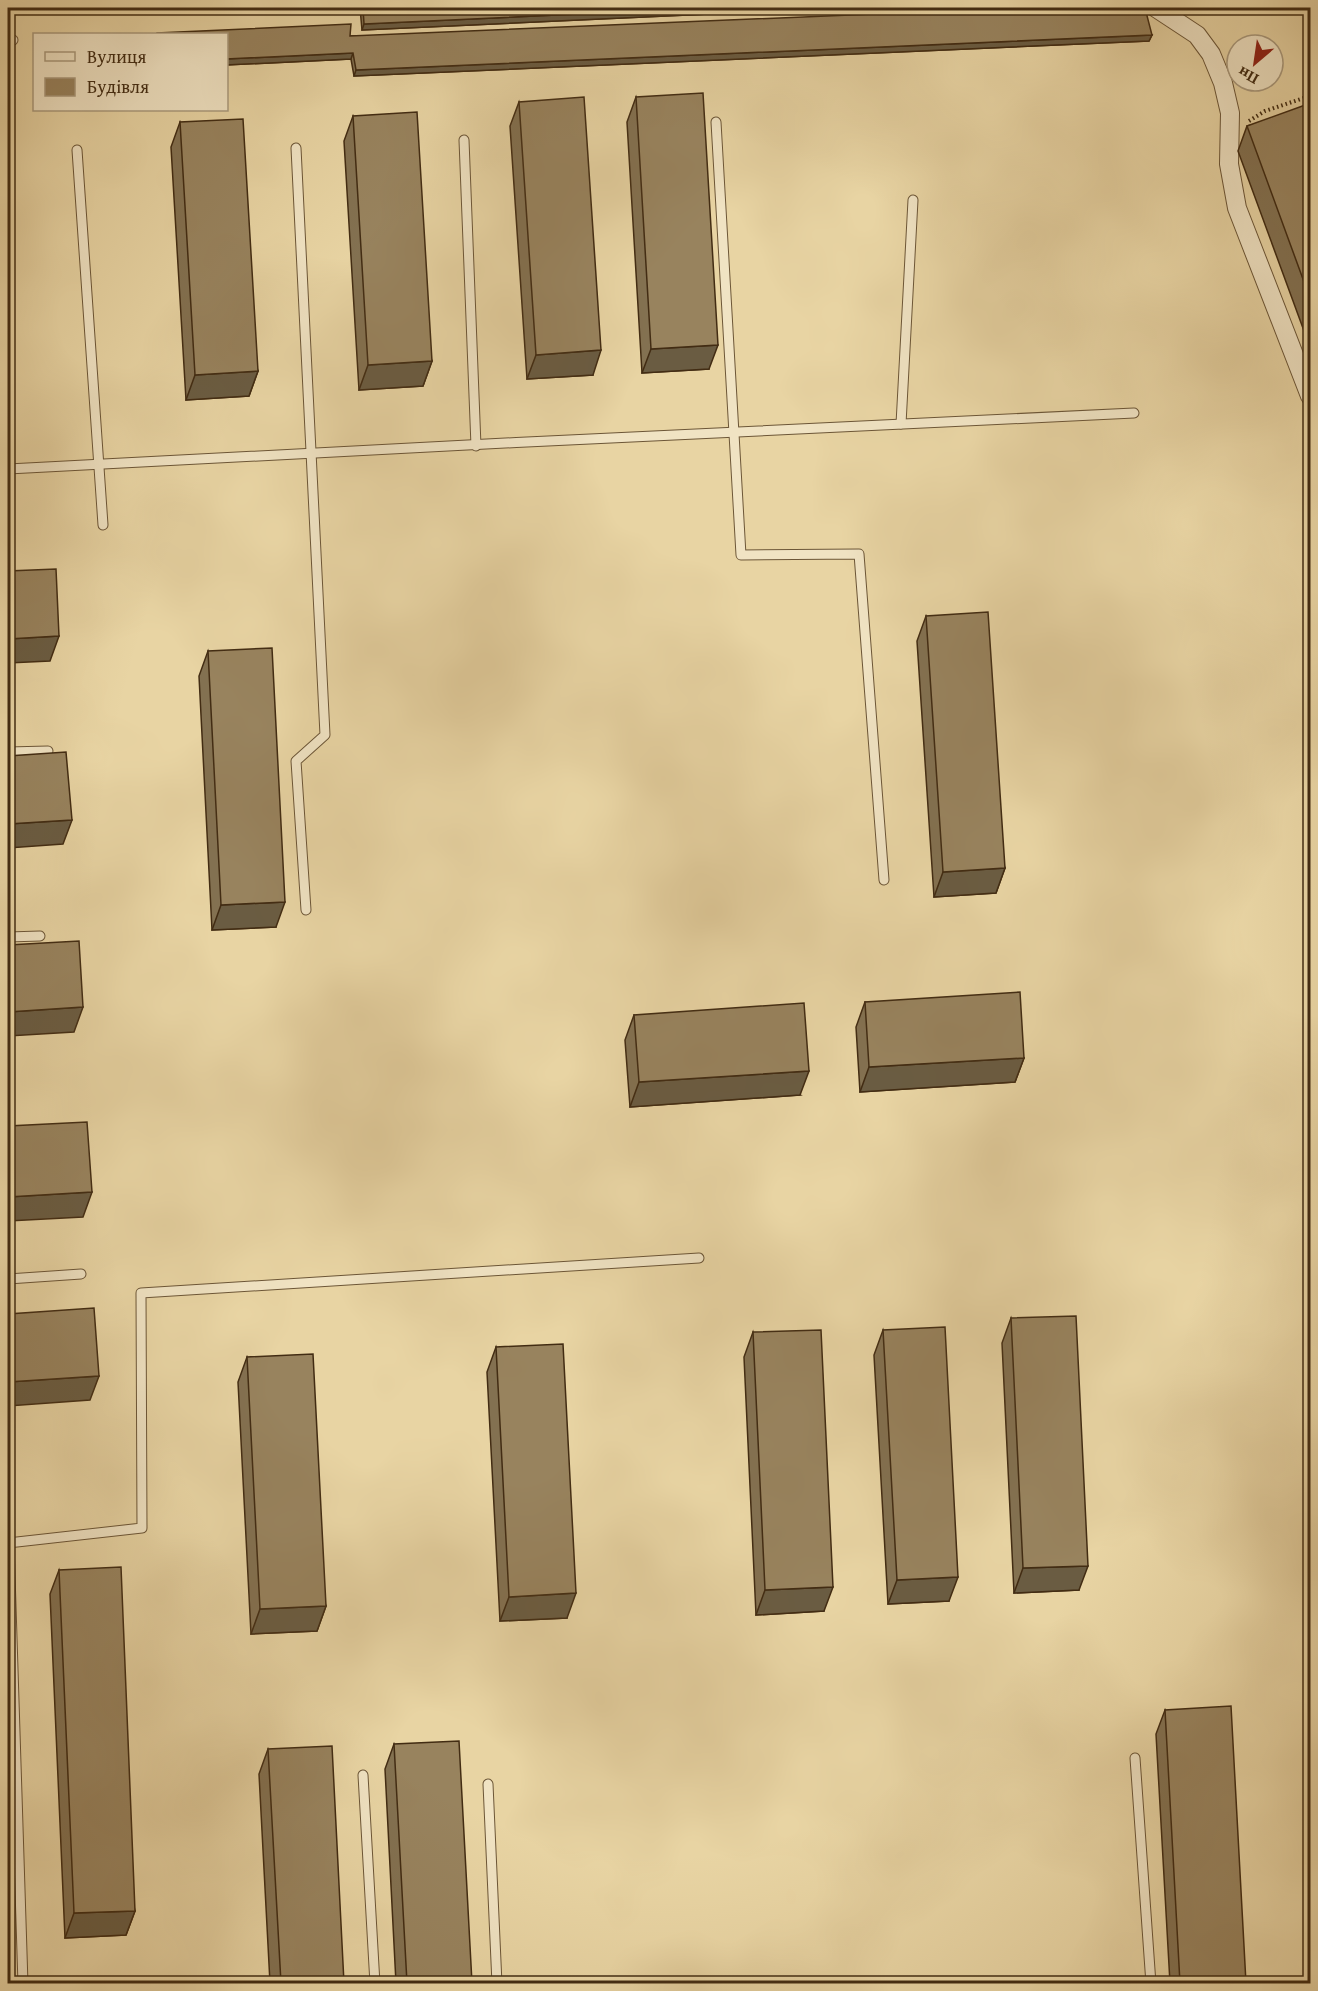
<svg xmlns="http://www.w3.org/2000/svg" width="1318" height="1991" font-family="'Gentium Book Plus',serif">
<rect width="100%" height="100%" fill="#e8d4a3"/>
<filter id="stains"><feTurbulence type="fractalNoise" baseFrequency=".00333" numOctaves="4"/><feColorMatrix values="0 0 0 0 .2 0 0 0 0 .09 0 0 0 0 .02 0 0 0 .5 -.17"/></filter>
<radialGradient id="worn" r=".72"><stop offset=".6" stop-color="#630" stop-opacity="0"/><stop offset="1" stop-color="#630" stop-opacity=".3"/></radialGradient>
<g fill="none" stroke-linecap="round" stroke-linejoin="round">
<g stroke="#6c5637" stroke-width="11">
<g id="service">
<path d="M 8,40 L 13,40"/>
<path d="M 716,122 L 741,555 L 859,554 L 884,880"/>
<path d="M 464,140 L 476,446"/>
<path d="M 296,148 L 325,735 L 296,761 L 306,910"/>
<path d="M 77,150 L 103,525"/>
<path d="M 901,424 L 913,200"/>
<path d="M 8,469 C 383,447 759,432 1134,413"/>
<path d="M 8,752 L 48,751"/>
<path d="M 8,937 L 40,936"/>
<path d="M 8,1279 L 81,1274"/>
<path d="M 8,1543 L 142,1528 L 141,1293 L 699,1258"/>
<path d="M 9,1543 L 23,1984"/>
<path d="M 1135,1758 L 1151,1984"/>
<path d="M 363,1775 L 375,1984"/>
<path d="M 488,1784 L 497,1984"/>
</g>
</g>
<g stroke="#6c5637" stroke-width="20">
<path id="minor" d="M 1156,8 L 1197,35 L 1211,54 L 1223,83 L 1230,113 L 1229,164 L 1237,208 L 1310,396"/>
</g>
<g stroke="#422c13" stroke-width="4" stroke-dasharray="1.5 3" stroke-linecap="butt">
<path d="M 1297,8 L 1310,10"/>
<path d="M 1249,121 L 1265,111 L 1310,96"/>
</g>
<use href="#service" stroke="#f0e3c3" stroke-width="9"/>
<use href="#minor" stroke="#f0e3c3" stroke-width="18"/>
<path stroke="#422c13" stroke-width="4.5" stroke-dasharray="10 10" stroke-linecap="butt" d="M 1304,8 L 1310,15"/>
</g>
<g fill="#837151" stroke="#422c13" stroke-width="1.5">
<path d="M 360,8 L 839,8 L 362,30 Z"/>
<path d="M 226,34 L 350,36 L 1152,35 L 1149,41 L 354,76 L 351,59 L 226,65 Z"/>
<path d="M 636,97 L 709,369 L 642,373 L 627,122 Z"/>
<path d="M 519,102 L 593,375 L 527,379 L 510,126 Z"/>
<path d="M 1311,112 L 1311,350 L 1238,151 L 1247,126 Z"/>
<path d="M 353,116 L 432,361 L 423,386 L 359,390 L 344,141 Z"/>
<path d="M 180,122 L 258,371 L 249,396 L 186,400 L 171,147 Z"/>
<path d="M 926,616 L 1005,868 L 996,893 L 934,897 L 917,641 Z"/>
<path d="M 208,651 L 276,927 L 212,930 L 199,676 Z"/>
<path d="M 865,1002 L 1024,1058 L 1015,1082 L 860,1092 L 856,1027 Z"/>
<path d="M 634,1015 L 800,1095 L 630,1107 L 625,1040 Z"/>
<path d="M 1011,1318 L 1079,1590 L 1014,1593 L 1002,1343 Z"/>
<path d="M 883,1330 L 949,1601 L 888,1604 L 874,1355 Z"/>
<path d="M 753,1332 L 824,1611 L 756,1615 L 744,1357 Z"/>
<path d="M 496,1347 L 567,1618 L 500,1621 L 487,1372 Z"/>
<path d="M 247,1357 L 326,1606 L 317,1631 L 251,1634 L 238,1382 Z"/>
<path d="M 59,1570 L 135,1911 L 126,1935 L 65,1938 L 50,1594 Z"/>
<path d="M 1165,1710 L 1246,1983 L 1170,1983 L 1156,1734 Z"/>
<path d="M 394,1744 L 472,1983 L 396,1983 L 385,1769 Z"/>
<path d="M 268,1749 L 344,1983 L 270,1983 L 259,1774 Z"/>
</g>
<g fill="#6a5c42" stroke="#422c13" stroke-width="1.5">
<path d="M 708,8 L 839,8 L 362,30 L 364,24 Z"/>
<path d="M 1152,35 L 1149,41 L 354,76 L 356,70 Z"/>
<path d="M 353,53 L 351,59 L 226,65 L 226,59 Z"/>
<path d="M 718,345 L 709,369 L 642,373 L 651,349 Z"/>
<path d="M 601,350 L 593,375 L 527,379 L 536,355 Z"/>
<path d="M 432,361 L 423,386 L 359,390 L 368,365 Z"/>
<path d="M 258,371 L 249,396 L 186,400 L 195,375 Z"/>
<path d="M 59,636 L 50,661 L 8,663 L 8,639 Z"/>
<path d="M 72,820 L 63,844 L 8,848 L 8,824 Z"/>
<path d="M 1005,868 L 996,893 L 934,897 L 943,872 Z"/>
<path d="M 285,902 L 276,927 L 212,930 L 221,905 Z"/>
<path d="M 83,1007 L 74,1032 L 8,1036 L 8,1012 Z"/>
<path d="M 1024,1058 L 1015,1082 L 860,1092 L 869,1067 Z"/>
<path d="M 809,1071 L 800,1095 L 630,1107 L 639,1082 Z"/>
<path d="M 92,1192 L 83,1217 L 8,1221 L 8,1197 Z"/>
<path d="M 99,1376 L 90,1400 L 8,1406 L 8,1382 Z"/>
<path d="M 1088,1566 L 1079,1590 L 1014,1593 L 1023,1568 Z"/>
<path d="M 958,1577 L 949,1601 L 888,1604 L 897,1580 Z"/>
<path d="M 833,1587 L 824,1611 L 756,1615 L 765,1590 Z"/>
<path d="M 576,1593 L 567,1618 L 500,1621 L 509,1597 Z"/>
<path d="M 326,1606 L 317,1631 L 251,1634 L 260,1609 Z"/>
<path d="M 135,1911 L 126,1935 L 65,1938 L 74,1913 Z"/>
</g>
<g fill="#98835e" stroke="#422c13" stroke-width="1.5">
<path d="M 363,8 L 708,8 L 364,24 Z"/>
<path d="M 1016,8 L 1145,8 L 1152,35 L 356,70 L 353,53 L 226,59 L 226,34 L 157,34 L 157,33 L 351,24 L 350,36 Z"/>
<path d="M 703,93 L 718,345 L 651,349 L 636,97 Z"/>
<path d="M 584,97 L 601,350 L 536,355 L 519,102 Z"/>
<path d="M 1308,104 L 1311,112 L 1311,301 L 1247,126 Z"/>
<path d="M 417,112 L 432,361 L 368,365 L 353,116 Z"/>
<path d="M 243,119 L 258,371 L 195,375 L 180,122 Z"/>
<path d="M 56,569 L 59,636 L 8,639 L 8,571 Z"/>
<path d="M 988,612 L 1005,868 L 943,872 L 926,616 Z"/>
<path d="M 272,648 L 285,902 L 221,905 L 208,651 Z"/>
<path d="M 66,752 L 72,820 L 8,824 L 8,756 Z"/>
<path d="M 79,941 L 83,1007 L 8,1012 L 8,945 Z"/>
<path d="M 1020,992 L 1024,1058 L 869,1067 L 865,1002 Z"/>
<path d="M 804,1003 L 809,1071 L 639,1082 L 634,1015 Z"/>
<path d="M 87,1122 L 92,1192 L 8,1197 L 8,1126 Z"/>
<path d="M 94,1308 L 99,1376 L 8,1382 L 8,1314 Z"/>
<path d="M 1076,1316 L 1088,1566 L 1023,1568 L 1011,1318 Z"/>
<path d="M 945,1327 L 958,1577 L 897,1580 L 883,1330 Z"/>
<path d="M 821,1330 L 833,1587 L 765,1590 L 753,1332 Z"/>
<path d="M 563,1344 L 576,1593 L 509,1597 L 496,1347 Z"/>
<path d="M 313,1354 L 326,1606 L 260,1609 L 247,1357 Z"/>
<path d="M 121,1567 L 135,1911 L 74,1913 L 59,1570 Z"/>
<path d="M 1231,1706 L 1246,1983 L 1180,1983 L 1165,1710 Z"/>
<path d="M 459,1741 L 472,1983 L 407,1983 L 394,1744 Z"/>
<path d="M 332,1746 L 344,1983 L 281,1983 L 268,1749 Z"/>
<path d="M 136,1980 L 136,1983 L 71,1983 Z"/>
</g>
<rect width="1318" height="1991" fill="none" stroke="#e8d4a3" stroke-width="30"/>
<rect x="9" y="9" width="1300" height="1973" fill="none" stroke="#422c13" stroke-width="3"/>
<rect x="15" y="15" width="1288" height="1961" fill="none" stroke="#422c13" stroke-width="1.5"/>
<rect x="33" y="33" width="195" height="78" fill="#f0e3c3" stroke="#aa9a7d" stroke-width="1.5"/>
<rect x="45" y="52" width="30" height="9" fill="#f0e3c3" stroke="#aa9a7d" stroke-width="1.5"/>
<text x="87" y="63" font-size="18" fill="#422c13">Вулиця</text>
<rect x="45" y="78" width="30" height="18" fill="#98835e" stroke="#aa9a7d" stroke-width="1.5"/>
<text x="87" y="93" font-size="18" fill="#422c13">Будівля</text>
<g transform="translate(1255 63) rotate(209)"><circle r="28" fill="#f0e3c3" stroke="#aa9a7d" stroke-width="1.5"/>
<path d="M0-4.5L10 22L0 15L-10 22Z" fill="#8f2418"/>
<text y="-9" font-size="16" font-weight="bold" text-anchor="middle" fill="#422c13">Пн</text>
</g>
<rect width="100%" height="100%" filter="url(#stains)"/>
<rect width="100%" height="100%" fill="url(#worn)"/>
</svg>
